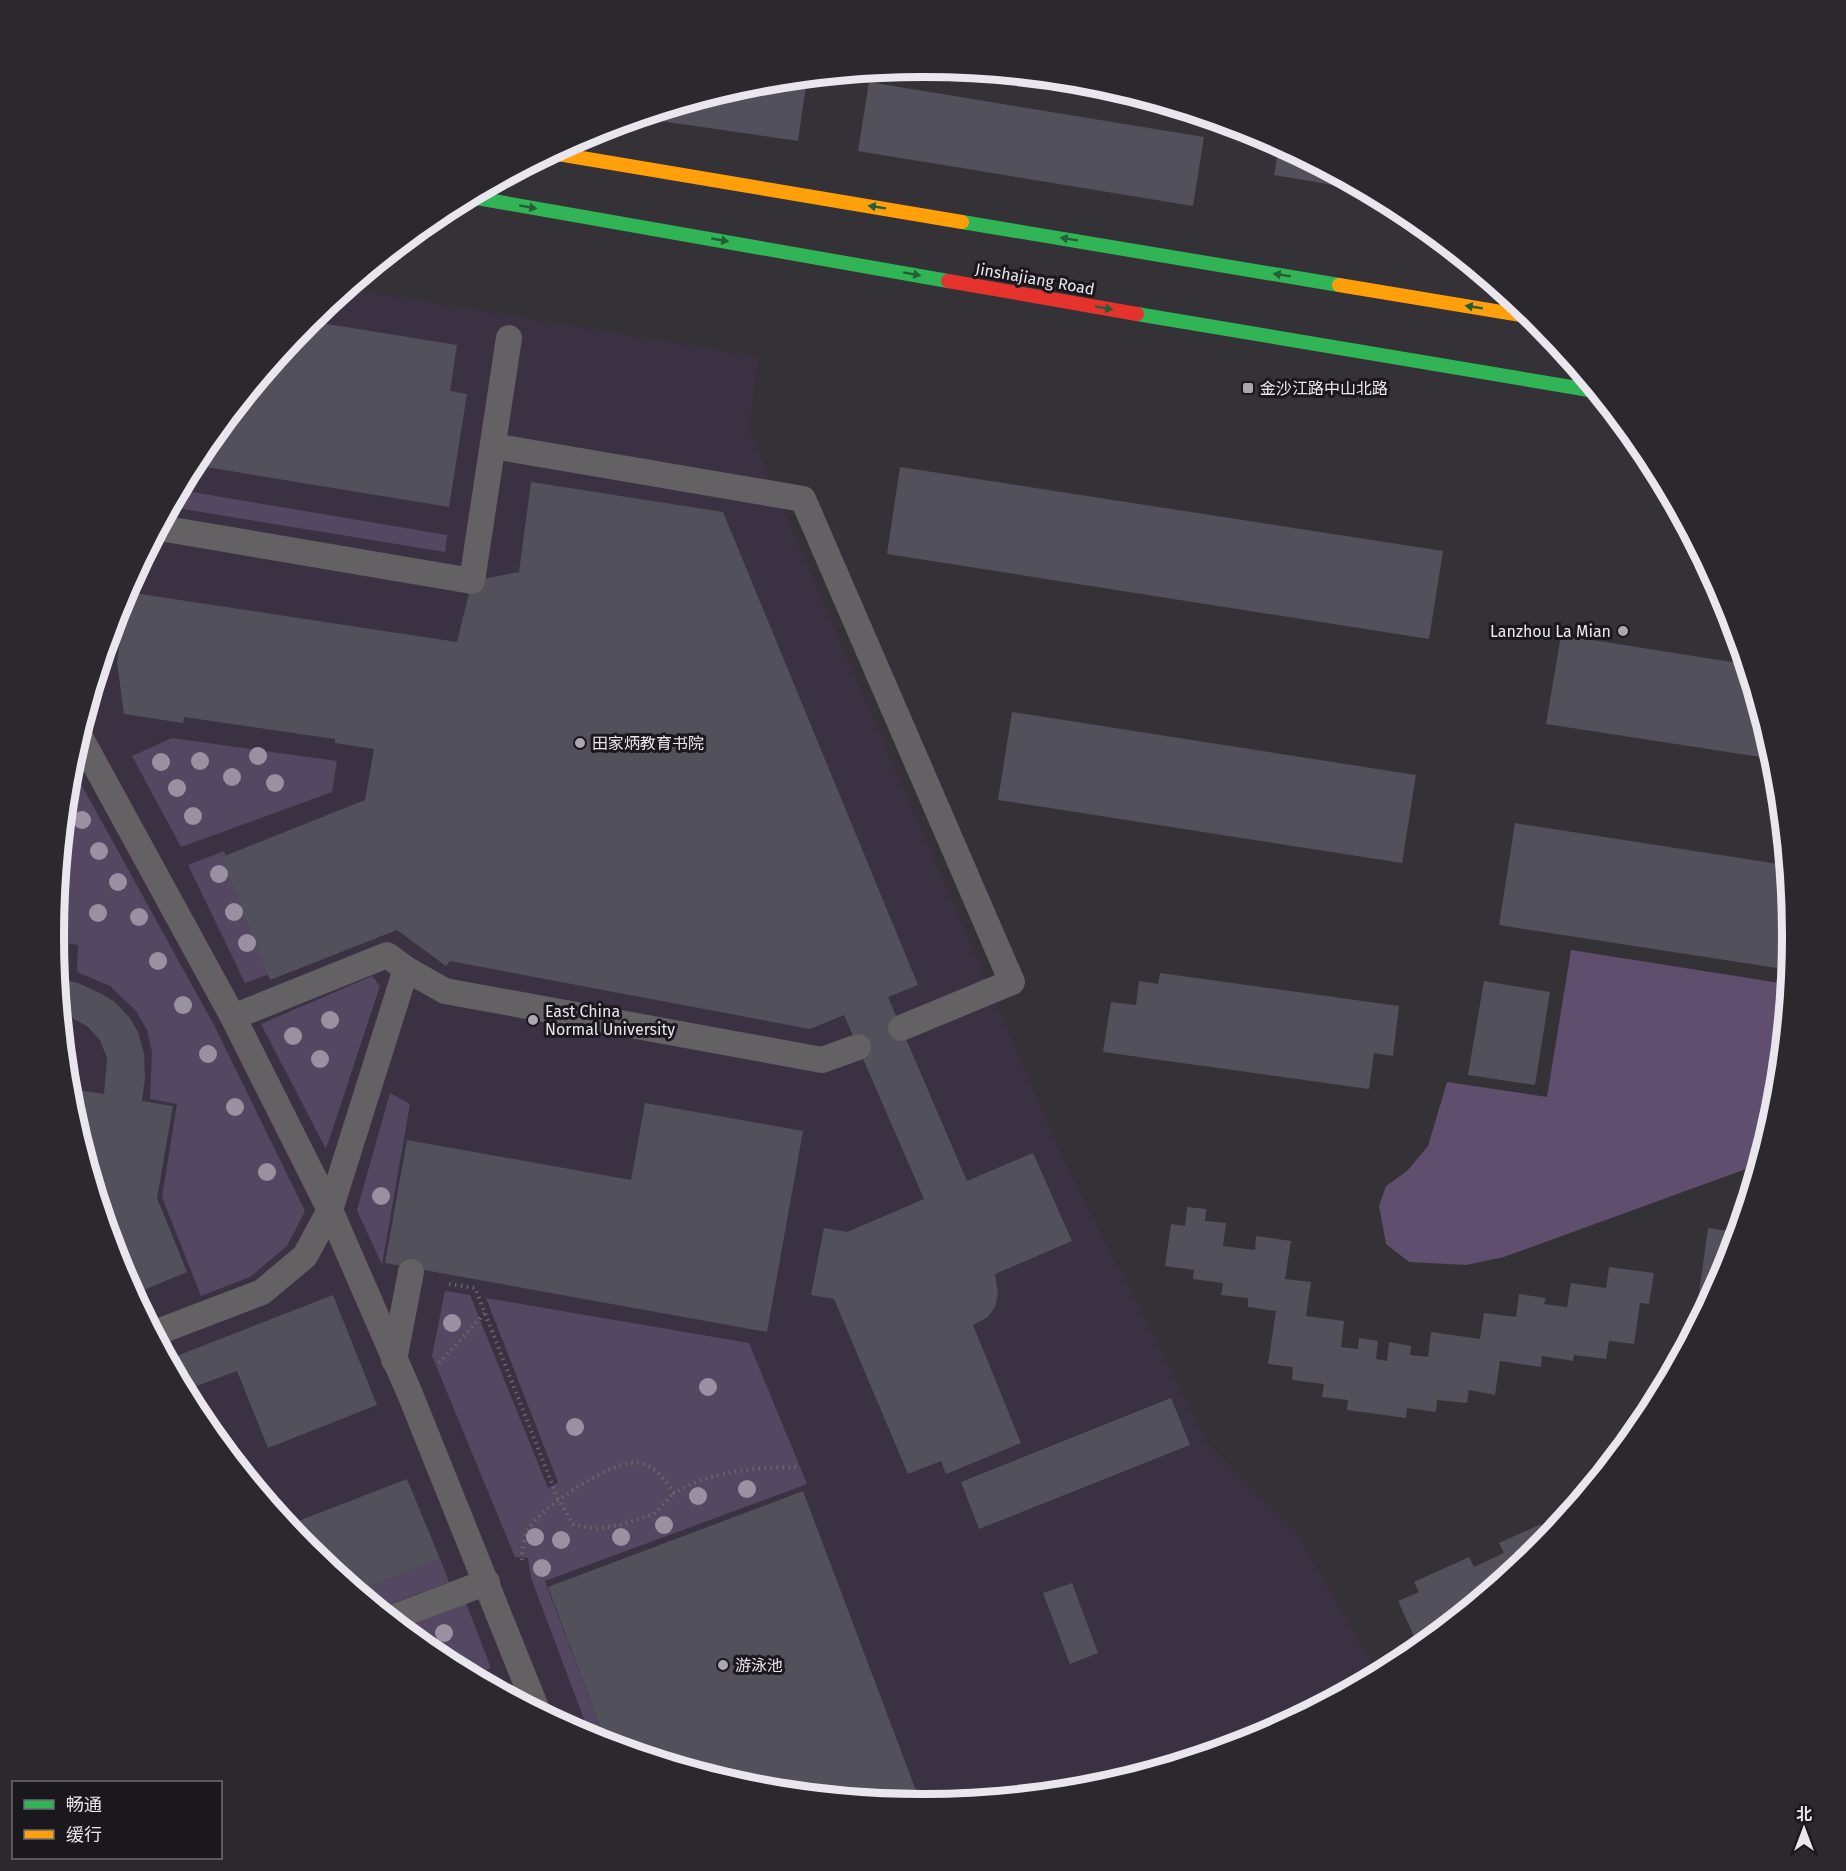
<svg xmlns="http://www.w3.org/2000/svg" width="1846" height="1871" font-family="'Fira Sans','Noto Sans SC',sans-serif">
<rect width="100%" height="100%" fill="#343137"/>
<path fill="#3a3242" d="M 348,289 L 758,357 L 749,429 L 1058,1147 L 1208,1445 L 1296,1531 L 1377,1673 L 1255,1738 L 1092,1788 L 923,1804 L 753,1788 L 590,1738 L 440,1658 L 308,1550 L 200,1418 L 120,1268 L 71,1105 L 54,935 L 71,766 L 120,603 L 201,452 L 309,321 Z"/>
<g fill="#544761">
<path d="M 180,490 L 447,535 L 445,552 L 171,507 Z"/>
<path d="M 172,738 L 337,761 L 332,792 L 181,847 L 132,756 Z"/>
<path d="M 71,766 L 214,1025 L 305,1211 L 287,1246 L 250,1277 L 201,1296 L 162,1197 L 177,1104 L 150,1099 L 152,1052 L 147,1030 L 136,1011 L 110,986 L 77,972 L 78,945 L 55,941 Z"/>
<path d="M 224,851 L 272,973 L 245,983 L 188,865 Z"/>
<path d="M 372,976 L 380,986 L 326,1149 L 261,1024 Z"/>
<path d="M 390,1093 L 410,1104 L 382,1265 L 357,1210 Z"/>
<path d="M 445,1291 L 470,1295 L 548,1488 L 558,1482 L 486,1298 L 749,1343 L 807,1484 L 545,1581 L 606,1743 L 591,1738 L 531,1578 L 528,1558 L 515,1557 L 432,1356 Z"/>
<path d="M 440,1559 L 449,1582 L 380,1608 L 359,1591 Z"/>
<path d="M 466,1603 L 491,1668 L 473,1676 L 440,1658 L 403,1628 Z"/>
</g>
<path fill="#5f4e6e" d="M 1571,950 L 1787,984 L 1775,1105 L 1757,1165 L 1504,1257 L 1466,1265 L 1409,1262 L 1386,1244 L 1379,1206 L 1386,1186 L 1407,1171 L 1428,1146 L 1447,1082 L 1547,1097 Z"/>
<g fill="#52505b">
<path d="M 807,78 L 798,141 L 640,118 L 754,83 Z"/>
<path d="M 869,82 L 1204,137 L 1193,206 L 858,151 Z"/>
<path d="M 1279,145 L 1362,190 L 1274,175 Z"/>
<path d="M 309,321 L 457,345 L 450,391 L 467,394 L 449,507 L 194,465 L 201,452 Z"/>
<path d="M 900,467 L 1443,551 L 1429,639 L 887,554 Z"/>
<path d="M 531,482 L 723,512 L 918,985 L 888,997 L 967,1181 L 1033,1153 L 1072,1241 L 995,1274 L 998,1294 L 995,1307 L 988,1317 L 973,1325 L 1021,1443 L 946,1474 L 941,1461 L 908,1474 L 834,1299 L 811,1295 L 824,1228 L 847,1232 L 924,1199 L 844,1015 L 810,1029 L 450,961 L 446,966 L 397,930 L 270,980 L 222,857 L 365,800 L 374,749 L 335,743 L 335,739 L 184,717 L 183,723 L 124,714 L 117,662 L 127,592 L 457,642 L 472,581 L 519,572 Z"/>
<path d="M 1561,635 L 1744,664 L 1773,759 L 1546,724 Z"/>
<path d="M 1012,712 L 1416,775 L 1402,863 L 998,800 Z"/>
<path d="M 1515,823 L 1785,865 L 1792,936 L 1789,970 L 1499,925 Z"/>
<path d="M 1160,973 L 1399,1006 L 1393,1056 L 1374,1053 L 1369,1089 L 1103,1052 L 1111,1002 L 1136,1005 L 1139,981 L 1158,984 Z"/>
<path d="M 58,979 L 78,983 L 100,993 L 115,1002 L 129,1017 L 138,1032 L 144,1054 L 145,1078 L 142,1101 L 173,1106 L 157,1198 L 187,1272 L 134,1294 L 120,1268 L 71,1105 L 69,1089 L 104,1094 L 107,1058 L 100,1040 L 87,1026 L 70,1017 L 62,1015 Z"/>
<path d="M 1484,981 L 1550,992 L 1535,1085 L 1468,1075 Z"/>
<path d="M 645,1103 L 803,1131 L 767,1332 L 385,1263 L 407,1140 L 631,1180 Z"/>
<path d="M 1187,1207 L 1206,1209 L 1205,1221 L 1226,1223 L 1223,1246 L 1255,1250 L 1256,1236 L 1291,1241 L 1285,1279 L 1311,1282 L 1306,1316 L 1344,1321 L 1341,1347 L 1358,1349 L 1359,1338 L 1378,1341 L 1376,1359 L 1387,1361 L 1389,1342 L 1411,1346 L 1410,1355 L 1428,1357 L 1431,1332 L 1480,1339 L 1484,1313 L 1516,1317 L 1519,1294 L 1546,1298 L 1544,1304 L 1567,1307 L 1571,1283 L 1606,1288 L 1609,1267 L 1654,1273 L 1649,1304 L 1640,1303 L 1634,1344 L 1609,1341 L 1606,1359 L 1574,1355 L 1573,1361 L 1542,1356 L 1541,1367 L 1500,1361 L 1495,1395 L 1469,1390 L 1467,1403 L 1437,1400 L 1436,1412 L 1407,1408 L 1406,1418 L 1347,1410 L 1348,1400 L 1322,1397 L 1324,1384 L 1292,1380 L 1293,1367 L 1268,1364 L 1276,1311 L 1248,1307 L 1248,1298 L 1221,1295 L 1223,1283 L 1193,1279 L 1194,1270 L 1165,1266 L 1171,1224 L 1185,1226 Z"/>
<path d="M 1708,1228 L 1736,1232 L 1726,1268 L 1711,1295 L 1699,1293 Z"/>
<path d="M 333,1295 L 377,1405 L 268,1448 L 237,1371 L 186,1390 L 169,1359 Z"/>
<path d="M 1171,1398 L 1190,1445 L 979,1529 L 961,1482 Z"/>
<path d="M 407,1479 L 440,1559 L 359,1591 L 308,1550 L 288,1525 Z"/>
<path d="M 803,1491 L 921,1804 L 753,1788 L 606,1743 L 548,1587 Z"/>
<path d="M 1541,1524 L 1546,1534 L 1553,1531 L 1537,1550 L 1419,1647 L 1398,1601 L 1419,1592 L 1414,1582 L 1469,1557 L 1474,1567 L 1504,1553 L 1499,1543 Z"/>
<path d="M 1072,1583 L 1098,1653 L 1070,1664 L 1043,1593 Z"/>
<path d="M 1284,1722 L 1255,1738 L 1169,1765 L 1169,1763 Z"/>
</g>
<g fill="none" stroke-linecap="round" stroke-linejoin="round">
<g stroke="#686769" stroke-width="4" stroke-dasharray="1.5 4.5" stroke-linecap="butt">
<path d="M 449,1284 L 475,1288 L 558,1499 L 573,1524 L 595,1529 L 620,1525 L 654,1514 L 674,1493"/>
<path d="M 439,1363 L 485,1313"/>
<path d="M 522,1560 C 521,1551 525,1537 529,1529 C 539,1508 618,1456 640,1463 C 656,1467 665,1480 674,1493 C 711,1471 754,1468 796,1467"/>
</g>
<g stroke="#636163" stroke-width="26">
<path d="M 493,446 L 803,499 L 1012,982 L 901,1028"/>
<path d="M 160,528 L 472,581 L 509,338"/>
<path d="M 80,737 L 233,1017 L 330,1210 L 410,1394 L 537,1710"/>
<path d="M 233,1017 L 387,955 L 406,969 L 445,991 L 822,1060 L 858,1047"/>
<path d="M 155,1333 L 262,1292 L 305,1256 L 330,1210 L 406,969"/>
<path d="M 394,1360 L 411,1272"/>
<path d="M 392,1618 L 487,1582"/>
</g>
<g stroke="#30b455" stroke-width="14">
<path d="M 471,197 L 948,281"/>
<path d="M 962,222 L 1339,285"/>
<path d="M 1137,314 L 1595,391"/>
</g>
<g stroke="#ff9f0a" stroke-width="14">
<path d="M 552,153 L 962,222"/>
<path d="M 1339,285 L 1532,317"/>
</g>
<path stroke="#e5322d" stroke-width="14" d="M 948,281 L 1137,314"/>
</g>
<g fill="#9990a1">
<circle cx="258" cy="756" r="9"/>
<circle cx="200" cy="761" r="9"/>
<circle cx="161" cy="762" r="9"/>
<circle cx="232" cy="777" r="9"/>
<circle cx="275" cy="783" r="9"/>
<circle cx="177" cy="788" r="9"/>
<circle cx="193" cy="816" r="9"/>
<circle cx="82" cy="820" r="9"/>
<circle cx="99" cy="851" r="9"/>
<circle cx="219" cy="874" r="9"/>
<circle cx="118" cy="882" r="9"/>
<circle cx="234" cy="912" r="9"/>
<circle cx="98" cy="913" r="9"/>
<circle cx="139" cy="917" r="9"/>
<circle cx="247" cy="943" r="9"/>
<circle cx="158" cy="961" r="9"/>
<circle cx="183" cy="1005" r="9"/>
<circle cx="330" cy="1020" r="9"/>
<circle cx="293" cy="1036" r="9"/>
<circle cx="208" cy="1054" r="9"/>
<circle cx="320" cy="1059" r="9"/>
<circle cx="235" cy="1107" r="9"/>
<circle cx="267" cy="1172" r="9"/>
<circle cx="381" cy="1196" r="9"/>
<circle cx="452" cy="1323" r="9"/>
<circle cx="708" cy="1387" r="9"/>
<circle cx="575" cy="1427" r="9"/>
<circle cx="747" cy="1489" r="9"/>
<circle cx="698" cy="1496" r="9"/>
<circle cx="664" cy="1525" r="9"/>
<circle cx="535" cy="1537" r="9"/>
<circle cx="621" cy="1537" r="9"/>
<circle cx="561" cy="1540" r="9"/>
<circle cx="542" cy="1568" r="9"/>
<circle cx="444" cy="1633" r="9"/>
</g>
<defs><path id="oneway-solid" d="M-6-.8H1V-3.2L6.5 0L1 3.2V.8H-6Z" transform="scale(1.5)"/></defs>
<g fill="#245e36">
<use href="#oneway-solid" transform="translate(528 207) rotate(10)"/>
<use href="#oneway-solid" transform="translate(877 207) rotate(-171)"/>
<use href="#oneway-solid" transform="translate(1069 239) rotate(-171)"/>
<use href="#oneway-solid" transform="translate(720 240) rotate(10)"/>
<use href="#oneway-solid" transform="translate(912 274) rotate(10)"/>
<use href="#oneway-solid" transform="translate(1282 275) rotate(-171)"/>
<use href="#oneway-solid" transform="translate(1474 307) rotate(-171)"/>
<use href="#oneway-solid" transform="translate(1104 308) rotate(10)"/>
</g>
<g fill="#aaa7ae" stroke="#1a171d" stroke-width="2">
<rect x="1242" y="382" width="12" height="12" rx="3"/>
<circle cx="1623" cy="631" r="6"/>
<circle cx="580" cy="743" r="6"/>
<circle cx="533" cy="1020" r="6"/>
<circle cx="723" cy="1665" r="6"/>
</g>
<g text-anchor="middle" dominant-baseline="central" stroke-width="6" stroke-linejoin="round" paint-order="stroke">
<g font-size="16" fill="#eae6ee" stroke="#1a171d">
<text transform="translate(1035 279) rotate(10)">Jinshajiang Road</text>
</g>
<g font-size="16" fill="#eae6ee" stroke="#1a171d" text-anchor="start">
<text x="1260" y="388">金沙江路中山北路</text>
<text x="1611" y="631" text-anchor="end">Lanzhou La Mian</text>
<text x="592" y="743">田家炳教育书院</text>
<text x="545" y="1011">East China<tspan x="545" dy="18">Normal University</tspan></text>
<text x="735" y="1665">游泳池</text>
</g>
</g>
<path d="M0 0H1846V1871H0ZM922 77H924A858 858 0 0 1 1782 935V936A858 858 0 0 1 924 1794H922A858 858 0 0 1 64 936V935A858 858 0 0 1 922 77Z" fill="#2b282e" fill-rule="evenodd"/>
<path fill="none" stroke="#eae6ee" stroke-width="8" d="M922 77H924A858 858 0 0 1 1782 935V936A858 858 0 0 1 924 1794H922A858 858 0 0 1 64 936V935A858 858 0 0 1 922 77Z"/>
<rect x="12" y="1781" width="210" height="78" fill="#1a171d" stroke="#6d6a71" stroke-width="1.5"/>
<rect x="24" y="1800" width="30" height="9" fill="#30b455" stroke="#6d6a71" stroke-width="1.5"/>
<text x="66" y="1811" font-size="18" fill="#eae6ee">畅通</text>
<rect x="24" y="1830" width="30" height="9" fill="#ff9f0a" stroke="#6d6a71" stroke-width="1.5"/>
<text x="66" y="1841" font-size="18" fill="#eae6ee">缓行</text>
<g transform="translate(1804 1829)" stroke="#1a171d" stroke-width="4.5" paint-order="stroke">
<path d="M0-4.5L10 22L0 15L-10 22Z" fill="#eae6ee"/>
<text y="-9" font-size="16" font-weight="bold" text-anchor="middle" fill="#eae6ee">北</text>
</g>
</svg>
